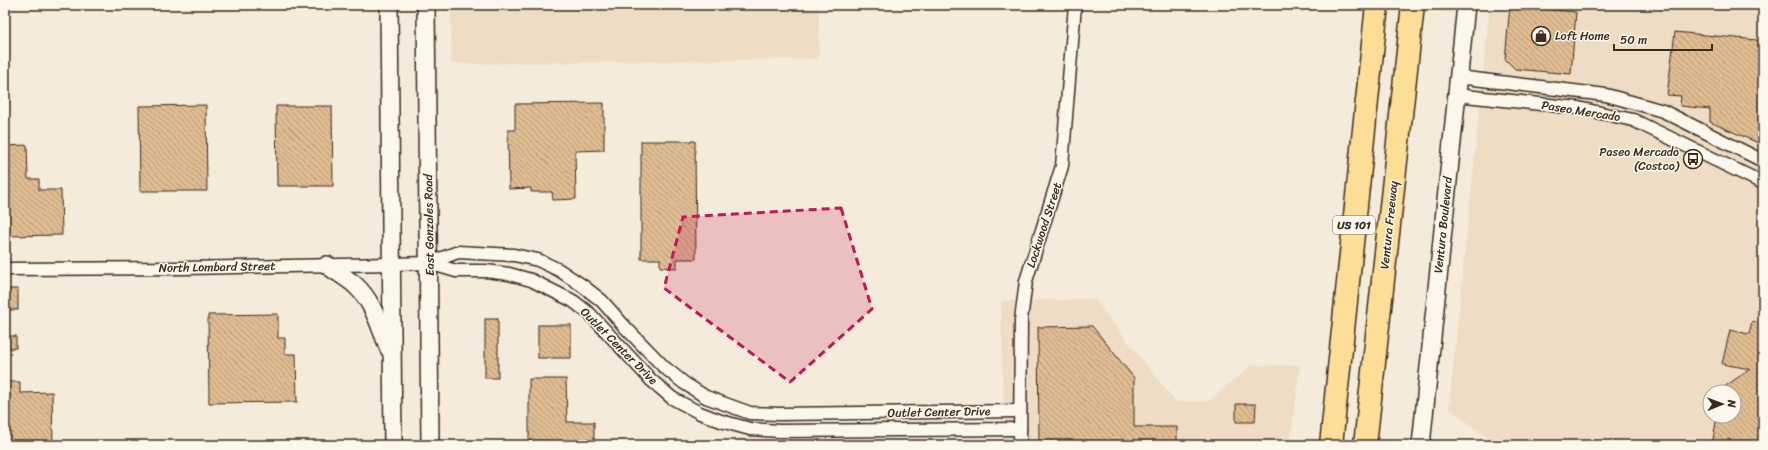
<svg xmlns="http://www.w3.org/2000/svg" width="1768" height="450" font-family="Sriracha,sans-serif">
<defs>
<pattern id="building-back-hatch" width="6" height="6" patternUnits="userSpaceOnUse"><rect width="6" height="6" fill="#dfbc91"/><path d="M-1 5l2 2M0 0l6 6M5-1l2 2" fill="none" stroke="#b69976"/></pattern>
</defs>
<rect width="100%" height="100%" fill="#f5ebda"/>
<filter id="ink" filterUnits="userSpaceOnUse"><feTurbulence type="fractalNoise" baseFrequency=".025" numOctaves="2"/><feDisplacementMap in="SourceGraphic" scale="8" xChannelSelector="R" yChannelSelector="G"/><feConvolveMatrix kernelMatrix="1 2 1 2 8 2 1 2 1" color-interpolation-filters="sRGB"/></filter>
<g filter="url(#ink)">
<g fill="#eeddc4" fill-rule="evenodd">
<path d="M 451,5 L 819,5 L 819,59 L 451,64 Z"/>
<path d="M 1490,5 L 1763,5 L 1763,445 L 1496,445 L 1449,408 ZM 1710,392 L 1734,392 L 1734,416 L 1710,416 Z"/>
<path d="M 1094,299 L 1176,402 L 1209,401 L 1252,365 L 1300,365 L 1290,445 L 737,445 L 737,438 L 773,442 L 1004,440 L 1001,301 Z"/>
</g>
<g fill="url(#building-back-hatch)" stroke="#3b2a1e">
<path d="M 1510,6 L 1576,12 L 1571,74 L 1515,69 L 1505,59 Z"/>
<path d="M 1675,32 L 1757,40 L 1763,48 L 1763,145 L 1710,122 L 1710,109 L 1680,106 L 1681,96 L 1667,95 Z"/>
<path d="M 604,103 L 604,150 L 575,151 L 576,199 L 553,200 L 552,192 L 531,192 L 531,188 L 509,189 L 508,130 L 515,130 L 515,104 Z"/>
<path d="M 206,105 L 207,191 L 140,191 L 139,106 Z"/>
<path d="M 276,106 L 332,106 L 333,186 L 277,186 Z"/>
<path d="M 641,141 L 695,141 L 696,259 L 677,259 L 677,268 L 660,267 L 660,259 L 641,259 Z"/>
<path d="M 27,145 L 28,179 L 39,179 L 39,190 L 61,190 L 62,235 L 5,236 L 5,146 Z"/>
<rect x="5" y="289" width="13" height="21"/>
<path d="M 278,314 L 278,338 L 285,338 L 285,354 L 296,354 L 297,402 L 209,403 L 208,315 Z"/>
<rect x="485" y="319" width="13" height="59"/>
<path d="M 1752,321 L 1763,324 L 1763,445 L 1712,445 L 1717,416 L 1734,416 L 1734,392 L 1717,392 L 1750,369 L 1722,364 L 1730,330 L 1749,334 Z"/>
<rect x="538" y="325" width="33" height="33"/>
<path d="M 1092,326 L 1134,378 L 1134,427 L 1177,427 L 1177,445 L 1039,445 L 1038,327 Z"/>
<rect x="5" y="336" width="11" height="12"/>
<path d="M 529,379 L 566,379 L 567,422 L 594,422 L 594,445 L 529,445 Z"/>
<path d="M 5,382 L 20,382 L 20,393 L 52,392 L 53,445 L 5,445 Z"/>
<path d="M 1236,404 L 1256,404 L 1255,422 L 1236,422 Z"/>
</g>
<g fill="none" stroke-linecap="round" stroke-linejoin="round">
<g stroke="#3b2a1e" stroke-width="15">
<g id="street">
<path d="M 1458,77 L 1606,95 L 1635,103 L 1663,111 L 1763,161"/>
<path d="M 1456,95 L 1578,108 L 1633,120 L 1763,183"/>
<path d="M 429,263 L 456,271 L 486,271 L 509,274 L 531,280 L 573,301 L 590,314 L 651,380 L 672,398 L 700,413 L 721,421 L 750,429 L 780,431 L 1020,429"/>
<path d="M 5,269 L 185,268 L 392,264 L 429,263 L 458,252 L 514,255 L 538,260 L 559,270 L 583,286 L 602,301 L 625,327 L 664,367 L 684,383 L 706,397 L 750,413 L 780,414 L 1020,411"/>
<path d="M 1020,445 L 1021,320 L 1026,281 L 1062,166 L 1075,5"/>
</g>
</g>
<g stroke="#3b2a1e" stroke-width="20">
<g id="secondary">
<path d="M 389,5 L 393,445"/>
<path d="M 426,5 L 430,445"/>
<path d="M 327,265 C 336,272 347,278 355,285 C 374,302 380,328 389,349"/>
<path d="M 1421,445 L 1466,5"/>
</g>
</g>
<g stroke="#3b2a1e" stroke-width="25">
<g id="highway">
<path d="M 1331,445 L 1377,5"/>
<path d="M 1365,445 L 1413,5"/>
</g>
</g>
<use href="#street" stroke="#fbf7ec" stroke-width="12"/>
<use href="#secondary" stroke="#fbf7ec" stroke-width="17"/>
<use href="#highway" stroke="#fcde96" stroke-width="22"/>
</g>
</g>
<path fill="#c2185b" fill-opacity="0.2" stroke="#c2185b" stroke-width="3" stroke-dasharray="8 5" stroke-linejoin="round" d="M 841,208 L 872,309 L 790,382 L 664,288 L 683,217 Z"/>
<defs>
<g id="shop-ring" transform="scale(1)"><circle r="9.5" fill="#fbf7ec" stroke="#3b2a1e" stroke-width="1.5"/><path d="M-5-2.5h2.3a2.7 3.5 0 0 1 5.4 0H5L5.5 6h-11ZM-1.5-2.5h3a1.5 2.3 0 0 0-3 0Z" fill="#3b2a1e"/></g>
<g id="bus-ring" transform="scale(1)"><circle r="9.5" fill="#fbf7ec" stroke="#3b2a1e" stroke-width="1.5"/><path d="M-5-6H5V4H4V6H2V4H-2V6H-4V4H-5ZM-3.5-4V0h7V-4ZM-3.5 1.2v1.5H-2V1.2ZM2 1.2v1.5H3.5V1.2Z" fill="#3b2a1e"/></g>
</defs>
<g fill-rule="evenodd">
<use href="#shop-ring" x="1541" y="36"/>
<use href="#bus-ring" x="1693" y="159"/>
</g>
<g text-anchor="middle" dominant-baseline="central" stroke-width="3" stroke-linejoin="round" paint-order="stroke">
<rect fill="#fbf7ec" stroke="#75685c" stroke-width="1" x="1333" y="216" width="42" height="18" rx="3"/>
<g font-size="11" font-weight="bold" fill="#3b2a1e">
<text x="1354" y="225">US 101</text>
</g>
<g font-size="12" fill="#3b2a1e" stroke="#fbf7ec" text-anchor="start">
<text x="1555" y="36">Loft Home</text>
<text x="1679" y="152" text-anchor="end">Paseo Mercado<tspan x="1679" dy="14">(Costco)</tspan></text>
</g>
<g font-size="12" fill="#3b2a1e" stroke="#fbf7ec">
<text transform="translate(1581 111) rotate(9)">Paseo Mercado</text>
<text transform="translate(429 225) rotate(-91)">East Gonzales Road</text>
<text transform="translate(1044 225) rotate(-72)">Lockwood Street</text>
<text transform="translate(1389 225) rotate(-84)">Ventura Freeway</text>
<text transform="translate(1443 225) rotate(-84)">Ventura Boulevard</text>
<text transform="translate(217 267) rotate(-1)">North Lombard Street</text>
<text transform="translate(619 346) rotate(45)">Outlet Center Drive</text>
<text transform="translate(939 412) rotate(-1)">Outlet Center Drive</text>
</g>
</g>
<rect width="1768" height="450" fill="none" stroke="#fbf7ec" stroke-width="20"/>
<rect x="10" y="10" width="1748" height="430" fill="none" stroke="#3b2a1e" stroke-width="1.5" filter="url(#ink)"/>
<g transform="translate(1722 404) rotate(89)"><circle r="19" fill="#fbf7ec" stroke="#aea59a"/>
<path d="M0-3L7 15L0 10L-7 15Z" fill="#3b2a1e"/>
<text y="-6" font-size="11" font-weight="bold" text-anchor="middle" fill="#3b2a1e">N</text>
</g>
<path d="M1614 44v6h98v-6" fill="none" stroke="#3b2a1e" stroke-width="2"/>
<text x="1620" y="44" font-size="12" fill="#3b2a1e" stroke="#fbf7ec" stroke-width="3" paint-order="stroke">50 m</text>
</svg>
